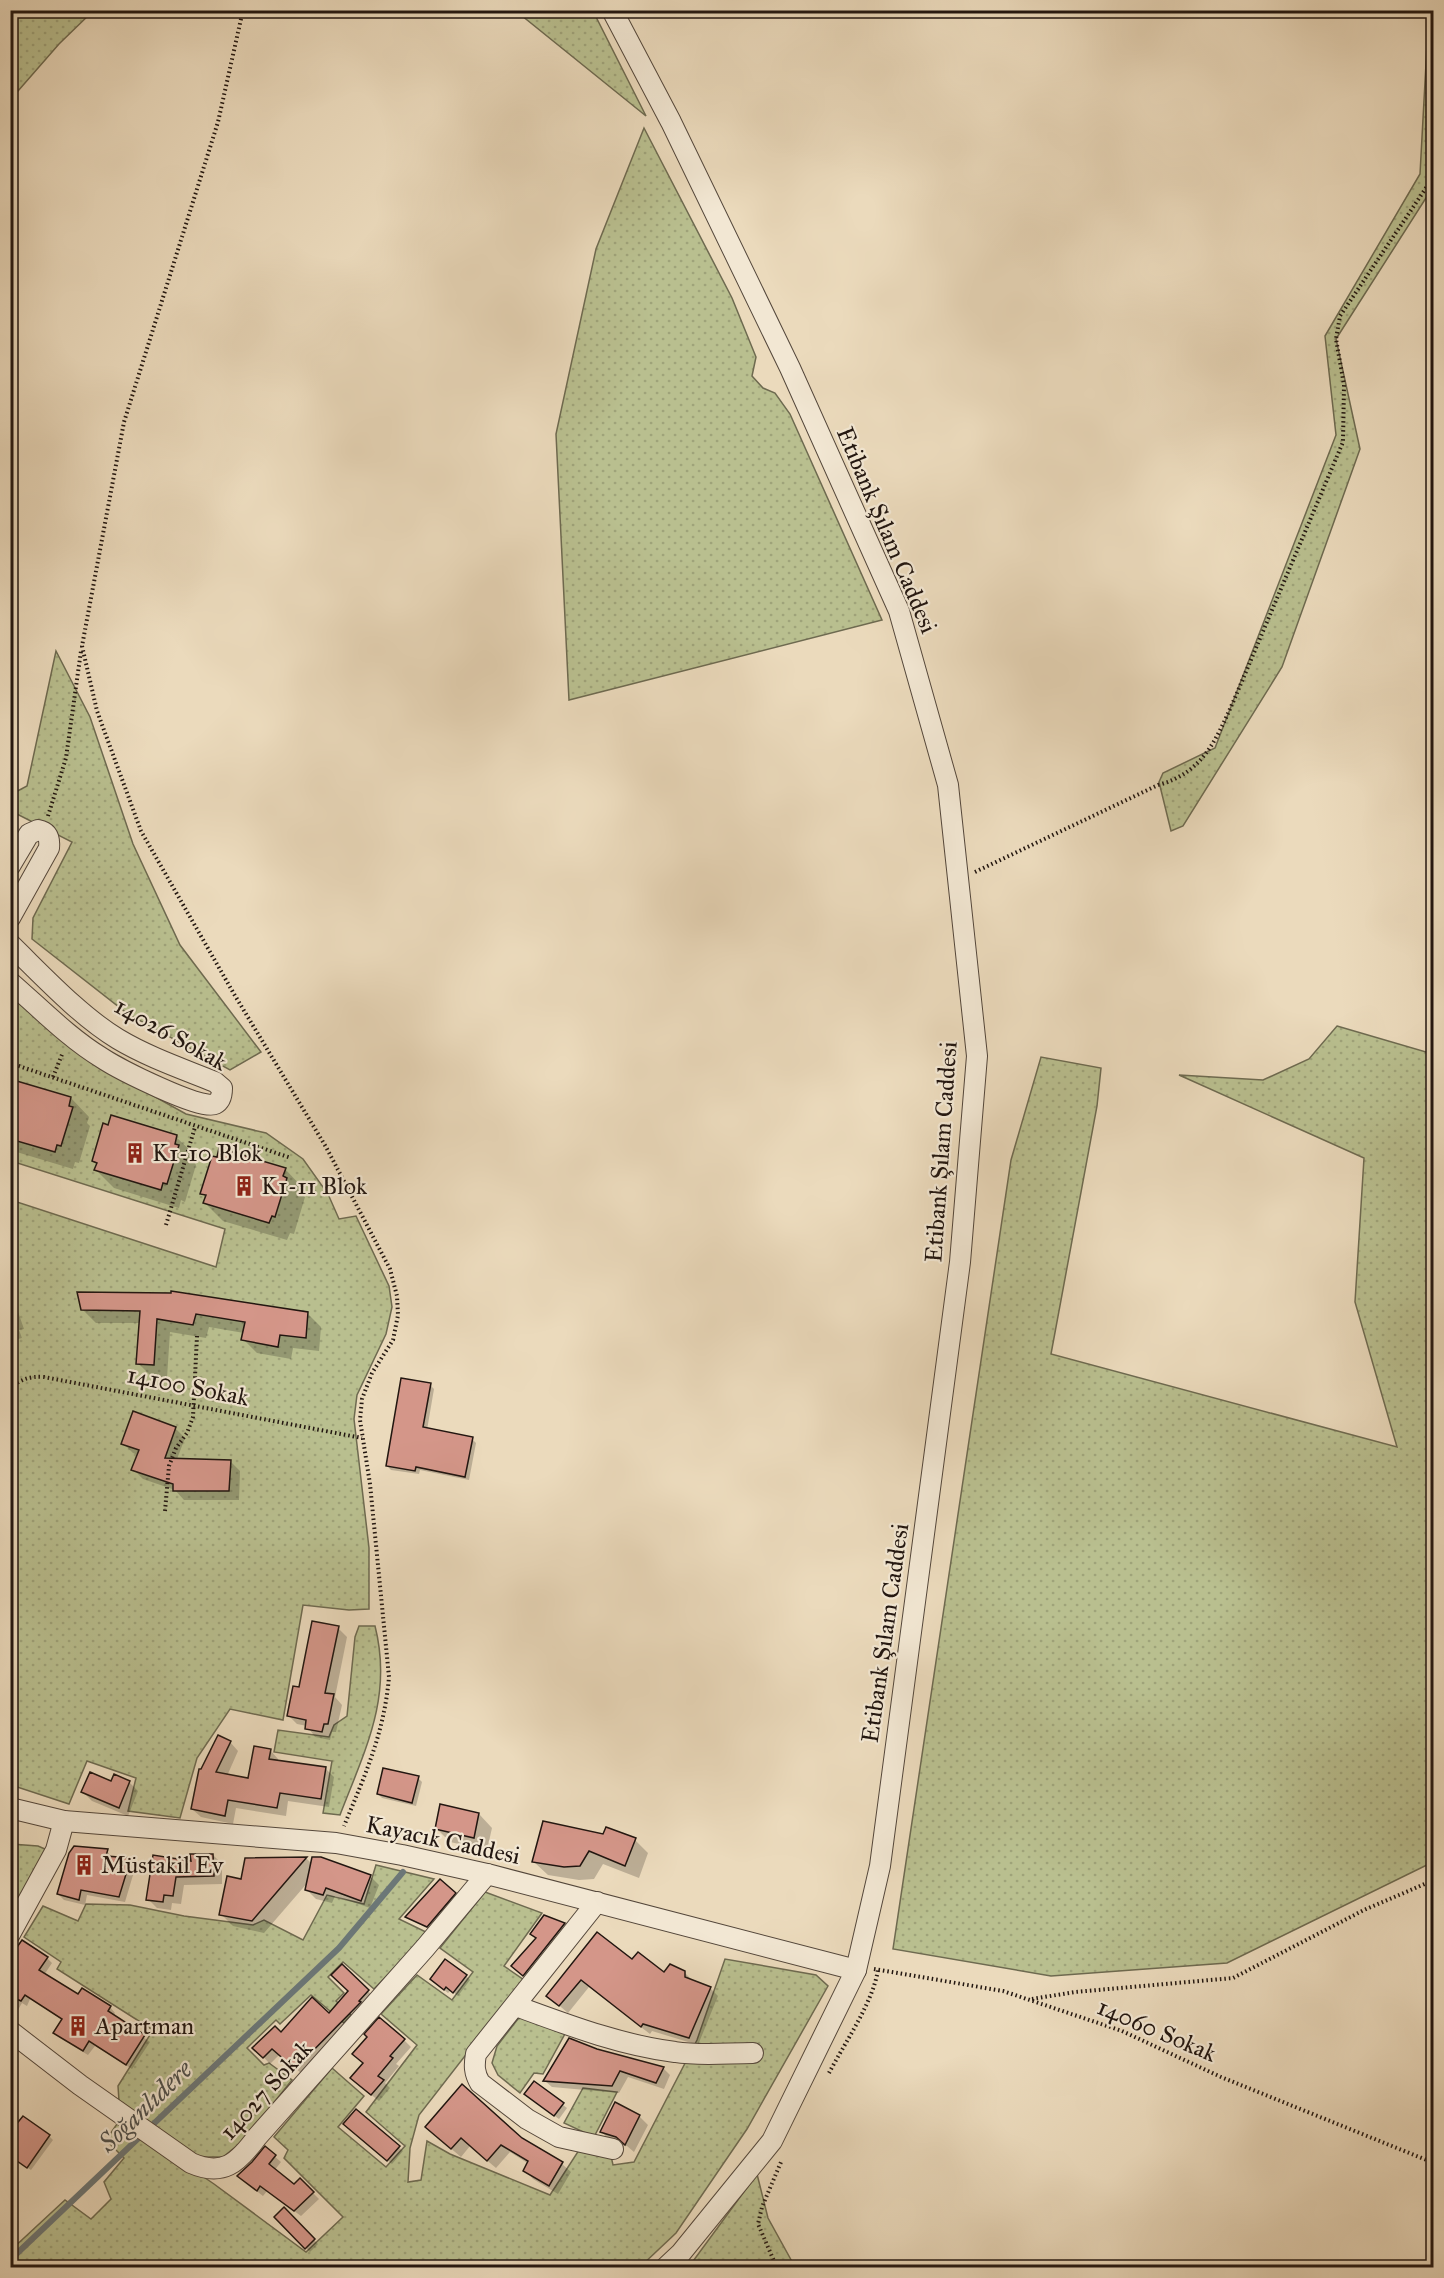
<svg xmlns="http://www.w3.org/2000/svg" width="1444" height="2278" font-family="'IM FELL Great Primer',serif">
<defs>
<pattern id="grass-dots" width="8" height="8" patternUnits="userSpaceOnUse" patternTransform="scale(1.5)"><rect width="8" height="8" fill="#b9bf8f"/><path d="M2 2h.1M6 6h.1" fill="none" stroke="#9fa37a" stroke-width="1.8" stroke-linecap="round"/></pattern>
</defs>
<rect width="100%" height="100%" fill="#ebdabc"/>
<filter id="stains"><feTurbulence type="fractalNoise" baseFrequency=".00333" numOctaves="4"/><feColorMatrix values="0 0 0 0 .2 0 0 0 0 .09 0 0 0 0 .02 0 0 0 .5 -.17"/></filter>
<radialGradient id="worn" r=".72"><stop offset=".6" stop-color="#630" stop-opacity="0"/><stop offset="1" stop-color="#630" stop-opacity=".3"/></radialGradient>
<g fill="url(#grass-dots)" stroke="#6e6a50" stroke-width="1.5">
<path d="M 11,10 L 93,11 L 59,44 L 11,99 Z"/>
<path d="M 516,11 L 593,11 L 646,116 Z"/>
<path d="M 1427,11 L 1434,11 L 1433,187 L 1336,339 L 1360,449 L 1282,667 L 1183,826 L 1171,831 L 1159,782 L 1163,773 L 1215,748 L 1336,435 L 1325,336 L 1420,174 L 1427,45 Z"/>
<path d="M 644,128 L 732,298 L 756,357 L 752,376 L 763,388 L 775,393 L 790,414 L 882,620 L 569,700 L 556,434 L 596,249 Z"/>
<path d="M 56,651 L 90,717 L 133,844 L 180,945 L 261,1052 L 230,1070 L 128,1014 L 32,939 L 33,918 L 72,842 L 11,811 L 10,795 L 27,786 Z"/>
<path d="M 10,993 L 101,1067 L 186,1114 L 266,1133 L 303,1159 L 328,1194 L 339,1219 L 356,1216 L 389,1286 L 392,1307 L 386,1334 L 357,1395 L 354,1419 L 369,1548 L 369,1609 L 349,1610 L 303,1605 L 283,1720 L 230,1709 L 197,1758 L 180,1818 L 128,1811 L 136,1778 L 87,1761 L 69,1804 L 11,1785 L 11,1200 L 216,1267 L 225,1229 L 11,1161 Z"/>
<path d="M 1337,1026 L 1433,1054 L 1433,1862 L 1227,1963 L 1051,1976 L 893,1949 L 1011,1160 L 1041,1057 L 1101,1068 L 1097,1106 L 1051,1354 L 1397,1447 L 1355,1302 L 1364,1158 L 1179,1075 L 1263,1080 L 1309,1059 Z"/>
<path d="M 359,1626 L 375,1626 C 393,1697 365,1750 340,1815 L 323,1813 L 332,1761 L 274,1752 L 278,1730 L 329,1737 L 334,1725 L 347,1716 L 355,1637 Z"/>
<path d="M 11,1844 L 38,1846 L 45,1849 L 45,1859 L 11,1913 Z"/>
<path d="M 376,1865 L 434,1879 L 399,1919 L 428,1933 L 374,1989 L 343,1962 L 328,1977 L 344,1993 L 336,2001 L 351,2015 L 344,2023 L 311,1995 L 280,2024 L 276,2020 L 247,2048 L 264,2065 L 269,2063 L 292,2080 L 244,2140 L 223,2157 L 199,2157 L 119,2101 L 118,2086 L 153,2030 L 57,1969 L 61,1962 L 24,1937 L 43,1906 L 78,1921 L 86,1904 L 130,1905 L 184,1916 L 253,1925 L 264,1920 L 303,1940 L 327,1895 L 364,1904 Z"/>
<path d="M 485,1892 L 542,1913 L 504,1966 L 524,1980 L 419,2115 L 410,2148 L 408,2182 L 421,2180 L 427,2141 L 450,2154 L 550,2195 L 579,2150 L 611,2156 L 613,2165 L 634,2162 L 697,2040 L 725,1959 L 816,1975 L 828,1986 L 747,2129 L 676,2233 L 640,2267 L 11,2268 L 11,2250 L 65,2200 L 91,2219 L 111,2199 L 104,2182 L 124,2158 L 106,2140 L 117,2124 L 158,2146 L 214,2184 L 306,2252 L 343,2217 L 284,2158 L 288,2150 L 274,2137 L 332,2068 L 364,2096 L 338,2127 L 386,2167 L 405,2146 L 366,2112 L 417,2045 L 381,2014 L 417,1975 L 452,2000 L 473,1972 L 440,1948 Z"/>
<path d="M 521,2015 L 566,2032 L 543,2074 L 534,2073 L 520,2093 L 498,2075 L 492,2063 L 497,2046 Z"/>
<path d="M 583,2088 L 617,2092 L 594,2137 L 564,2123 Z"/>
<path d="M 757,2174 L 768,2218 L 795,2267 L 688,2268 Z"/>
</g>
<g fill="#0003">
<path d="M 10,1080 L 71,1098 L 89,1117 L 87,1123 L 90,1126 L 79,1163 L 75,1162 L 73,1169 L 10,1150 Z"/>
<path d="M 176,1137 L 195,1155 L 193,1161 L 196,1165 L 185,1202 L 181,1200 L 179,1208 L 114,1188 L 96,1170 L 98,1165 L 93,1161 Z"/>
<path d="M 285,1169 L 303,1188 L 301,1194 L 305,1197 L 294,1234 L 290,1233 L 287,1240 L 223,1221 L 205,1203 L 206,1198 L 202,1193 Z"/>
<path d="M 10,1289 L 24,1329 L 19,1330 L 22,1338 L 10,1341 Z"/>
<path d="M 82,1309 L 308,1314 L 321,1327 L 319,1351 L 293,1348 L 291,1359 L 257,1353 L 243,1339 L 244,1333 L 209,1327 L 206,1338 L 170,1332 L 167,1378 L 152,1377 L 138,1363 L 141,1323 L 96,1323 Z"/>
<path d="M 430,1385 L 434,1389 L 427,1430 L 472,1439 L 476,1443 L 469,1480 L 420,1470 L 419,1474 L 391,1470 L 387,1466 Z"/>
<path d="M 175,1428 L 185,1438 L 177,1459 L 230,1461 L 240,1471 L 239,1500 L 184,1500 L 175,1490 L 143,1479 L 133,1469 L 138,1455 L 133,1453 L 123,1443 Z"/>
<path d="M 338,1628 L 347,1637 L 335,1697 L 342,1705 L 336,1732 L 332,1732 L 330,1740 L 315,1737 L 307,1726 L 297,1724 L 288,1715 L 300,1689 Z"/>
<path d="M 230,1742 L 238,1751 L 227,1776 L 249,1780 L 270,1750 L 278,1759 L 278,1761 L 325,1768 L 334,1777 L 329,1807 L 288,1801 L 286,1816 L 236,1808 L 233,1824 L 201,1817 L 192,1809 Z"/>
<path d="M 115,1776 L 129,1782 L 138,1791 L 128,1816 L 92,1801 L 83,1792 L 112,1783 Z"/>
<path d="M 418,1778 L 422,1782 L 416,1806 L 382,1798 L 378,1794 Z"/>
<path d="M 479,1814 L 492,1828 L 487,1850 L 450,1842 L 436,1828 Z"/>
<path d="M 604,1836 L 635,1840 L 648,1853 L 639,1878 L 603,1864 L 594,1879 L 579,1880 L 548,1875 L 534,1862 Z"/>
<path d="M 107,1851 L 112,1858 L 131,1860 L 136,1865 L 125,1902 L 87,1895 L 85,1905 L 64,1900 L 58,1894 Z"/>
<path d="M 213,1855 L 222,1864 L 222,1884 L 184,1885 L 181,1904 L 172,1903 L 171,1910 L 157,1908 L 148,1899 L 192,1863 Z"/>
<path d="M 307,1859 L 312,1864 L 370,1876 L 379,1885 L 370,1908 L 335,1896 L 332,1903 L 316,1899 L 307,1890 L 309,1881 L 264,1933 L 233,1926 L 221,1914 L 242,1881 L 246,1860 Z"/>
<path d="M 455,1894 L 458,1898 L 431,1930 L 407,1917 Z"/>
<path d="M 545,1917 L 564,1924 L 570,1930 L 529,1981 L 519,1972 L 537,1939 L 532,1934 Z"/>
<path d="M 597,1934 L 632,1961 L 664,1974 L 684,1972 L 692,1980 L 710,1988 L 718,1996 L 698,2045 L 652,2031 L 650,2034 L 589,1987 L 568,2013 L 548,1996 Z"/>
<path d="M 47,1958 L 52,1963 L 44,1975 L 78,1996 L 110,2007 L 115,2013 L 113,2016 L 150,2042 L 132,2069 L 95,2046 L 88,2055 L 60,2038 L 55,2032 L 63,2020 L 30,1999 L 27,2006 L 22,2003 L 15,2015 L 10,2012 L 10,1962 Z"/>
<path d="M 342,1966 L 375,1998 L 303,2075 L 280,2054 L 270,2064 L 255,2048 L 281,2034 L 329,2015 L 350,1992 Z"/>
<path d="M 466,1976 L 470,1980 L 458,1996 L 451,1990 L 448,1993 L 435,1983 Z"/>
<path d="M 404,2040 L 411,2047 L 396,2064 L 399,2066 L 385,2083 L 390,2088 L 379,2101 L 359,2085 L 365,2063 Z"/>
<path d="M 597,2050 L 663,2068 L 670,2075 L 664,2089 L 628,2077 L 619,2093 L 552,2087 L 545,2081 Z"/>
<path d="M 534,2083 L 567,2108 L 559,2119 L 530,2098 Z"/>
<path d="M 356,2111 L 403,2151 L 392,2164 L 349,2128 Z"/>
<path d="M 639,2116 L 648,2125 L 634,2152 L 627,2146 L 610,2141 L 602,2132 Z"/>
<path d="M 49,2136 L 53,2140 L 31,2170 L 10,2156 Z"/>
<path d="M 436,2136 L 521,2139 L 562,2164 L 571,2172 L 558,2194 L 533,2179 L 525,2170 L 529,2164 L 510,2152 L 496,2168 L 470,2146 L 461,2157 Z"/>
<path d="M 265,2148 L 281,2162 L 274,2171 L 294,2186 L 300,2180 L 319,2199 L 301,2216 L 267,2191 L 263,2196 L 245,2182 Z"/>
<path d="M 284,2209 L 318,2244 L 310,2252 L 276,2217 Z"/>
</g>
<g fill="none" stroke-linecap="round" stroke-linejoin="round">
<path stroke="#6c7777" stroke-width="6" d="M 10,2260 L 339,1948 L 403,1872"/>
</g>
<g fill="#d49689" stroke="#221610" stroke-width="1.5">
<path d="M 10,1079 L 71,1097 L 69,1106 L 73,1107 L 61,1146 L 57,1145 L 55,1152 L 10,1139 Z"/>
<path d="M 111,1115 L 177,1135 L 175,1144 L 179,1145 L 167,1184 L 163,1183 L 161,1190 L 94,1170 L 97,1163 L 92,1161 L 103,1123 L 108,1125 Z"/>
<path d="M 219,1148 L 286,1168 L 283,1176 L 287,1178 L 275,1217 L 272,1216 L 269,1223 L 203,1203 L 206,1195 L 200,1194 L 212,1156 L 217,1157 Z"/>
<path d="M 171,1291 L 308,1312 L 306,1338 L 280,1335 L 278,1347 L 241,1340 L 245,1322 L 196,1314 L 193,1325 L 157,1319 L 154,1365 L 136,1364 L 140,1311 L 81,1310 L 77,1292 L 171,1293 Z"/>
<path d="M 401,1378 L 431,1383 L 423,1427 L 473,1437 L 465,1477 L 416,1467 L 415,1471 L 386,1466 Z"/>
<path d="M 133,1411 L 176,1427 L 165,1458 L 231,1460 L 229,1491 L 173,1491 L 173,1484 L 131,1470 L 139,1450 L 121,1444 Z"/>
<path d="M 312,1621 L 339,1626 L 325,1693 L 334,1694 L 328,1724 L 324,1724 L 322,1732 L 305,1729 L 306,1720 L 287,1716 L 293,1686 L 299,1687 Z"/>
<path d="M 218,1735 L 231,1741 L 216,1772 L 248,1778 L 254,1746 L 271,1749 L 269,1759 L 326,1767 L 321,1799 L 280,1793 L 277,1808 L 228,1800 L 225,1816 L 191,1809 L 199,1769 L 201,1769 Z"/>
<path d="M 383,1768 L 419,1776 L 412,1803 L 377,1794 Z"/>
<path d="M 90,1772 L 111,1781 L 114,1774 L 130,1781 L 119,1808 L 81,1792 Z"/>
<path d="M 440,1804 L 479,1813 L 474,1838 L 435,1829 Z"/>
<path d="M 543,1821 L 603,1834 L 606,1827 L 636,1838 L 625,1866 L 589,1851 L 580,1866 L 564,1867 L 532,1862 Z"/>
<path d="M 74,1846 L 108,1849 L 106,1856 L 131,1858 L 119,1897 L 81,1890 L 79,1900 L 57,1894 L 69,1853 Z"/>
<path d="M 190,1854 L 213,1854 L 214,1876 L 176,1877 L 173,1896 L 164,1895 L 163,1902 L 146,1900 L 153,1855 L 191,1861 Z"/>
<path d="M 307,1857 L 252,1921 L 219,1915 L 227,1876 L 241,1879 L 245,1858 Z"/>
<path d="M 312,1857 L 321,1857 L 371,1875 L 361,1901 L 326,1888 L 323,1895 L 305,1890 Z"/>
<path d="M 440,1879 L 456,1893 L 427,1927 L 405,1917 Z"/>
<path d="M 544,1915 L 565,1923 L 523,1976 L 511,1966 L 536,1938 L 530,1934 Z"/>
<path d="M 597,1932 L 632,1959 L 638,1952 L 664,1972 L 670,1964 L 685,1971 L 685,1977 L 711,1987 L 689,2038 L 643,2024 L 641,2027 L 581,1980 L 559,2006 L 546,1996 Z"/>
<path d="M 22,1940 L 48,1957 L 39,1970 L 78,1994 L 82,1988 L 111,2006 L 108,2011 L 145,2035 L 126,2065 L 89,2041 L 83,2051 L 53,2033 L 62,2019 L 25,1995 L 21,2001 L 10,1996 L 10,1957 Z"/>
<path d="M 445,1959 L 467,1975 L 453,1993 L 446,1987 L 444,1990 L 430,1979 Z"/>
<path d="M 342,1964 L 369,1990 L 359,2001 L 361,2002 L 295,2069 L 272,2049 L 263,2058 L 252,2048 L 275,2026 L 281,2032 L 312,1997 L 329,2013 L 348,1991 L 331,1975 Z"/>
<path d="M 379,2017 L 405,2039 L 390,2056 L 393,2058 L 378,2076 L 384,2080 L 371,2095 L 350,2078 L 363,2063 L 352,2054 L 367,2037 L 364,2034 Z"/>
<path d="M 569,2038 L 597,2049 L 664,2067 L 656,2083 L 620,2071 L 612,2086 L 543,2081 Z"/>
<path d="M 534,2081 L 564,2103 L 554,2116 L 524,2094 Z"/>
<path d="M 462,2084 L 522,2138 L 563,2162 L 549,2186 L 523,2171 L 528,2161 L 501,2145 L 487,2161 L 461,2138 L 451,2149 L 425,2127 Z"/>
<path d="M 615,2102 L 640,2115 L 625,2145 L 616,2137 L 600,2132 Z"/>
<path d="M 356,2109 L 400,2146 L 387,2161 L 343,2124 Z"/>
<path d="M 23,2116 L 50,2135 L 27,2168 L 10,2156 L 10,2132 Z"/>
<path d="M 265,2146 L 276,2155 L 269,2164 L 294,2184 L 300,2178 L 314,2192 L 294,2211 L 260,2186 L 257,2191 L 237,2176 L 252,2162 Z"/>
<path d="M 284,2207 L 315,2239 L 305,2249 L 274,2217 Z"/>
</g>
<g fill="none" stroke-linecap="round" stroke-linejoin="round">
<g stroke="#54473b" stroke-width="22">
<g id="minor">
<path d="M 612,10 L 671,122 L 790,368 L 899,611 L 948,785 L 977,1056 L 960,1262 L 880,1866 L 856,1970 L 772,2141 L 681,2253 L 665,2268"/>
<path d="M 10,866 L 29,834 L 38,830 C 48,832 50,838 49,848 L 10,918"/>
<path d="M 10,944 C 43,976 80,1016 118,1039 C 148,1057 183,1069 215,1082 L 222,1088 C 222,1094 221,1101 215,1104 C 201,1111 117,1068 102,1058 C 69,1038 40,1008 10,982"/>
<path d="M 10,1808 L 64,1821 L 336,1843 L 402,1855 L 487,1874 L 856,1970"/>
<path d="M 597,1902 L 476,2054 C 474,2065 474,2073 480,2083 L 527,2119 L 559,2137 L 613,2149"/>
<path d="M 10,1934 L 56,1850 L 64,1821"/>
<path d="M 516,2006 C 568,2025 620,2045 675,2052 C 700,2056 728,2053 753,2053"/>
<path d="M 10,2031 L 80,2085 L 191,2163 C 223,2177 238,2163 257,2137 L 425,1948 L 487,1874"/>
</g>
</g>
<g stroke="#221610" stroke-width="4" stroke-dasharray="1.5 3" stroke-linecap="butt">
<path d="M 243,10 L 218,122 L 124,422 L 82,646 L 97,711 L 141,831 L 234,994 L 326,1147 L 390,1269 L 397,1296 L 398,1315 L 393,1340 L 372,1373 L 362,1399 L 360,1420 L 370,1484 L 389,1677 C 384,1734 365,1775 344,1826"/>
<path d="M 48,816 L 66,758 L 81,651"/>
<path d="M 975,872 L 1158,785 C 1203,773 1216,740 1234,700 L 1343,442 L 1344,385 L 1336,339 L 1340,316 L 1434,176"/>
<path d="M 10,1045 L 10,1060"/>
<path d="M 10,1063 L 291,1158"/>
<path d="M 53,1077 L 63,1052"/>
<path d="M 166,1225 L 195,1127"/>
<path d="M 10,1388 C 22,1379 29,1376 44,1377 L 362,1438"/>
<path d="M 165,1511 L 169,1466 L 176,1448 L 187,1433 L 193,1417 L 197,1336"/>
<path d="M 874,1969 L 1003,1991 L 1122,2031 L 1221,2077 L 1434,2163"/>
<path d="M 1032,1999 L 1075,1992 L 1233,1978 L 1364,1910 L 1434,1880"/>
<path d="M 829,2073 C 844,2044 874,2001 878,1969"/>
<path d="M 777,2268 L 758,2224 L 762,2207 L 781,2162"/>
</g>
<use href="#minor" stroke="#f2e7d3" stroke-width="20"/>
</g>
<defs>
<g id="building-bare" transform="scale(1.62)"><path d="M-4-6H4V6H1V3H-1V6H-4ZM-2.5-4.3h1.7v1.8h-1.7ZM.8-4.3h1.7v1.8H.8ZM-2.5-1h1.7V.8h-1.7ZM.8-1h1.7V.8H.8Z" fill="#8f2418" stroke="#f2e7d3" stroke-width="2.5" paint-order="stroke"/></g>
</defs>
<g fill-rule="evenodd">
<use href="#building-bare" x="135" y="1153"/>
<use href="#building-bare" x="244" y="1186"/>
<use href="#building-bare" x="84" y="1865"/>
<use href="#building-bare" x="78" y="2026"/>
</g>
<g text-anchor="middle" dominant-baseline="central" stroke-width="4.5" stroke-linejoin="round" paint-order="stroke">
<g font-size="24" fill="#221610" stroke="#f2e7d3">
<text transform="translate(887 530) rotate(67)">Etibank Şılam Caddesi</text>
<text transform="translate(171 1034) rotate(29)">14026 Sokak</text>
<text transform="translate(941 1152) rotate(-86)">Etibank Şılam Caddesi</text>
<text transform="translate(188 1386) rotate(11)">14100 Sokak</text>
<text transform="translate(885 1633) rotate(-82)">Etibank Şılam Caddesi</text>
<text transform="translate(443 1840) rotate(12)">Kayacık Caddesi</text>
<text transform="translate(1157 2030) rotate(23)">14060 Sokak</text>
<text transform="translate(266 2090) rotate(-48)">14027 Sokak</text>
</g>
<g font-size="24" fill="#221610" stroke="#f2e7d3" text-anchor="start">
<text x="152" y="1153">K1-10 Blok</text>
<text x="261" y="1186">K1-11 Blok</text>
<text x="101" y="1865">Müstakil Ev</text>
<text x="95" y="2026">Apartman</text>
</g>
<g font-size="26" font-style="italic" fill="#4d4f4c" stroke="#f2e7d3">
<text transform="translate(145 2106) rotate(-44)">Soğanlıdere</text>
</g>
</g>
<rect width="1444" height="2278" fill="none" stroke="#ebdabc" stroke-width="36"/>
<rect x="12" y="12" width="1420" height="2254" fill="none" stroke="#221610" stroke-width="3"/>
<rect x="18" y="18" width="1408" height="2242" fill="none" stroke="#221610" stroke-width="1.5"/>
<rect width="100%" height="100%" filter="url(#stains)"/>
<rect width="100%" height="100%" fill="url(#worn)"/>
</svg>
